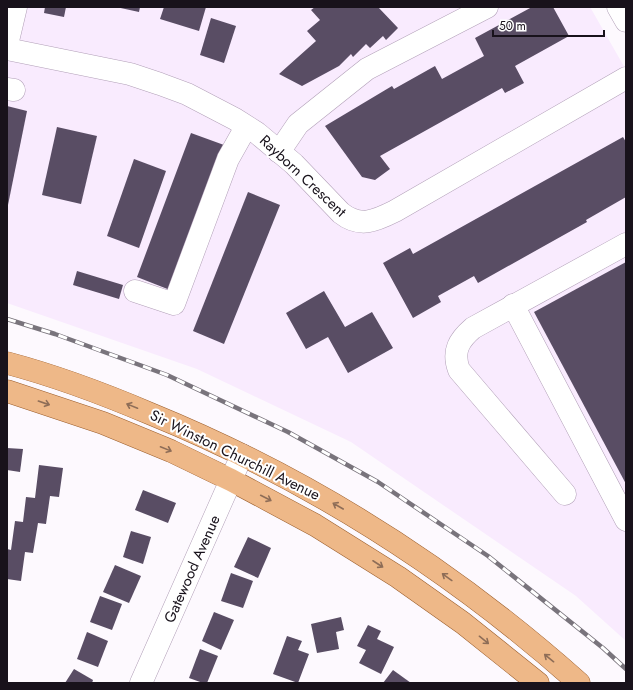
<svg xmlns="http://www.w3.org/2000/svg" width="633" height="690" font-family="Jost,sans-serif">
<rect width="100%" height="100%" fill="#fdf9fe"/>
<path fill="#f9ebfe" d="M 7,7 L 590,7 L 626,70 L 626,641 L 576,596 L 351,442 L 197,369 L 7,303 Z"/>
<g fill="#594d64">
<path d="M 45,7 L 66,7 L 64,17 L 44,13 Z"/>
<path d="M 116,7 L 140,7 L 139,12 Z"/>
<path d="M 164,7 L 206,7 L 199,31 L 160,19 Z"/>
<path d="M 315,7 L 378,7 L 398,28 L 386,40 L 383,36 L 370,48 L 366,44 L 353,57 L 351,54 L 339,66 L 302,86 L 279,74 L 316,41 L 307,31 L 320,20 L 311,10 Z"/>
<path d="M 532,7 L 553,7 L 569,36 L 515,66 L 524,83 L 505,93 L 502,88 L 380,156 L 390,169 L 375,180 L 362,177 L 325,126 L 392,86 L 394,89 L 435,66 L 442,79 L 484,56 L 475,38 Z"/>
<path d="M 211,18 L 236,26 L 224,63 L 200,55 Z"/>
<path d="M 7,106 L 27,111 L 8,205 L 7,205 Z"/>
<path d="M 57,127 L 97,136 L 81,204 L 42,195 Z"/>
<path d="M 191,133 L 224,145 L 170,290 L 137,277 Z"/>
<path d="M 623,137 L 626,142 L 626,197 L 586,220 L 587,222 L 478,283 L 474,276 L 438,296 L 441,302 L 413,318 L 383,263 L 410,248 L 413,254 Z"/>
<path d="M 134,159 L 166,171 L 139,248 L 107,236 Z"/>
<path d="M 248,192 L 280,205 L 224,344 L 193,331 Z"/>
<path d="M 626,262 L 626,484 L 534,312 Z"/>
<path d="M 77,271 L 123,285 L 119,299 L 73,285 Z"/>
<path d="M 324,291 L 345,327 L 372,312 L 393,348 L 348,373 L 328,337 L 306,349 L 286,313 Z"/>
<path d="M 7,448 L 23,449 L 20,472 L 7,470 Z"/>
<path d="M 39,465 L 63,468 L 59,497 L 50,496 L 46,524 L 38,523 L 33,553 L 25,552 L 21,581 L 7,579 L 7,549 L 11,550 L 15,521 L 23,522 L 26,497 L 35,498 Z"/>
<path d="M 143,490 L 176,503 L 168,523 L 135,510 Z"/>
<path d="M 131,531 L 151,537 L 143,564 L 123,557 Z"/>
<path d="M 248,537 L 271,548 L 258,578 L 234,567 Z"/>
<path d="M 115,565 L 141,576 L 129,603 L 103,592 Z"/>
<path d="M 231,573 L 253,581 L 243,608 L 221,601 Z"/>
<path d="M 100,596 L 122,604 L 112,630 L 90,622 Z"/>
<path d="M 214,612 L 234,620 L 221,650 L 202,641 Z"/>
<path d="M 341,617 L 344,630 L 336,632 L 339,649 L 317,653 L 311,624 Z"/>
<path d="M 368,625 L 381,631 L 377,639 L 394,647 L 381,674 L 359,663 L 366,650 L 357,646 Z"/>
<path d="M 87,632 L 108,641 L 98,667 L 77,659 Z"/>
<path d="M 287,636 L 302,641 L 298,650 L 309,654 L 298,683 L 273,674 Z"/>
<path d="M 200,649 L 218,656 L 207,683 L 203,683 L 189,678 Z"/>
<path d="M 74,669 L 93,680 L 92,683 L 65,683 Z"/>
<path d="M 393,670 L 411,683 L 383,683 Z"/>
</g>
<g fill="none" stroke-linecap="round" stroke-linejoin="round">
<g stroke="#b2a0b8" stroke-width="23">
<g id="minor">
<path d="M 618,7 L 626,21"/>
<path d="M 7,45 L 16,7"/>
<path d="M 7,49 L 130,74 L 160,84 L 187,94 L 235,119 L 257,133 L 294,164 L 341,213 C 360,228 375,221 395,211 L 626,78"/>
<path d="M 7,89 L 14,90"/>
<path d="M 279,152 L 298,124 L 367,69 L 487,7"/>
<path d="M 135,291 L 174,304 L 228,159 L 246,127"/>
<path d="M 513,305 L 626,520"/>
<path d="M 565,494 L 459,370 C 452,351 459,340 473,328 L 626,244"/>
<path d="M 141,683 L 242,455"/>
</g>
</g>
<g stroke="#9b5f2e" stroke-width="23">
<g id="major">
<path d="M 7,363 C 56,376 104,394 151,414 C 310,479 451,569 579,683"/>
<path d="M 7,391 L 103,423 L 171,451 L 231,480 L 315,525 L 398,577 L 463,623 L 538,683"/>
</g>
</g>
<use href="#minor" stroke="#fff" stroke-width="22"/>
<use href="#major" stroke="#eeb888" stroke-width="22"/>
<g stroke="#79747c" stroke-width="4.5">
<path id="rail" d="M 7,319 L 55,334 L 167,375 L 288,432 L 378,482 L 488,556 L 603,648 L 626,669"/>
</g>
<use href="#rail" stroke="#fff" stroke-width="3" stroke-dasharray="9" stroke-linecap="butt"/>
</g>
<defs><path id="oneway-shaft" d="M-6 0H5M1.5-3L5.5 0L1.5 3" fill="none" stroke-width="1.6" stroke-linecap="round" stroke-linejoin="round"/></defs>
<g stroke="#8e6d57">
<use href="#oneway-shaft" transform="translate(44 403) rotate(19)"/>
<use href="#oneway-shaft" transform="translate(132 406) rotate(-158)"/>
<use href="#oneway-shaft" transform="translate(166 449) rotate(22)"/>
<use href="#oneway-shaft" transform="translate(266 498) rotate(27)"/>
<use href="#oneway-shaft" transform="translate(338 506) rotate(-150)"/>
<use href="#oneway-shaft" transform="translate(378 564) rotate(33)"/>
<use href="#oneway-shaft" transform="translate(447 577) rotate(-144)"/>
<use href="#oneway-shaft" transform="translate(484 640) rotate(39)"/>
<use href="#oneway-shaft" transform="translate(549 658) rotate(-141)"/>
</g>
<g text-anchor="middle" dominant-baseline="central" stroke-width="4" stroke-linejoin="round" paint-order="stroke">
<g font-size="15" fill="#18121b" stroke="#fff">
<text transform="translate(303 176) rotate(43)">Rayborn Crescent</text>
<text transform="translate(235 455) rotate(26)">Sir Winston Churchill Avenue</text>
<text transform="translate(192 569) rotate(-66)">Gatewood Avenue</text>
</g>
</g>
<rect width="633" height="690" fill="none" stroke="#18121b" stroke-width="16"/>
<path d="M493 30v6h111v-6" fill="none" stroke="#18121b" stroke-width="2"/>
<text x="499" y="30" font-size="12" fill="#18121b" stroke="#ffffff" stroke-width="3" paint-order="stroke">50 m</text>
</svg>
